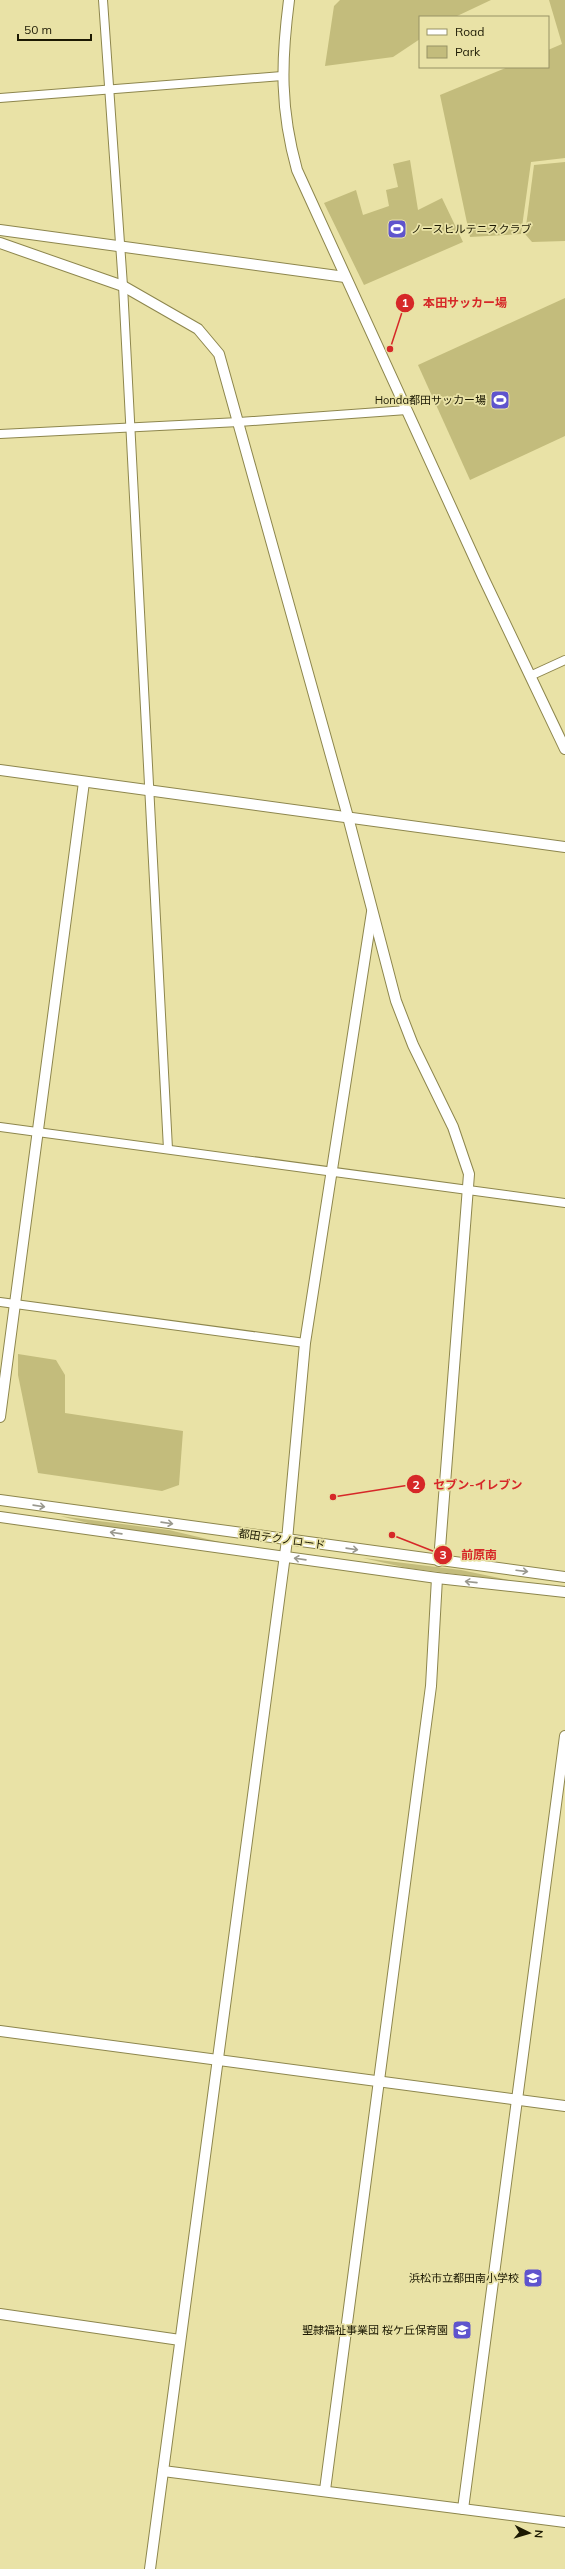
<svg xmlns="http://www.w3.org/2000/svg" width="565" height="2569" font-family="Mulish,'Noto Sans JP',sans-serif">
<rect width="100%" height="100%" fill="#e9e2a6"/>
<g fill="#c3bc7c">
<path d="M 340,0 L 491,0 L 455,17 L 420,17 L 420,39 L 393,57 L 325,66 L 334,6 Z"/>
<path d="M 549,0 L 565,0 L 565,158 L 531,162 L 521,234 L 470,237 L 440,95 L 508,67 L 548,67 L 548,50 L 562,44 Z"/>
<path d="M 410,160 L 418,210 L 442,198 L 463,242 L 364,285 L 324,203 L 356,190 L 363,215 L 389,206 L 386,190 L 398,187 L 393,164 Z"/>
<path d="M 565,162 L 565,241 L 532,242 L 525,234 L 534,165 Z"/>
<path d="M 565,298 L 565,436 L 470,480 L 418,365 Z"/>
<path d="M 18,1354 L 56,1360 L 65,1375 L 65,1413 L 183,1431 L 179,1485 L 162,1491 L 38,1473 L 18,1375 Z"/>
<path d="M 60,1516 L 169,1530 L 228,1544 L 108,1528 Z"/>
<path d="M 363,1558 L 461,1570 L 513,1581 L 407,1568 Z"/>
</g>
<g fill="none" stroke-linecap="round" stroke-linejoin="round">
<g stroke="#8d864d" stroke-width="10">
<g id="minor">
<path d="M 103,0 L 123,286 L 168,1149"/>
<path d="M 0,98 L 282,76"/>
<path d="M 0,434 L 239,422 L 407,410"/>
<path d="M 530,676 L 565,660"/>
<path d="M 0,1127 L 565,1203"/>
<path d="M 0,1302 L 305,1343"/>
</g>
</g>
<g stroke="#8d864d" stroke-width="12">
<g id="tertiary">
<path d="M 289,0 C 281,62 280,109 297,170 L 483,577 L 565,749"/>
<path d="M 0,230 L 345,277"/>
<path d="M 0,243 L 123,286 L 198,329 L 219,354 L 348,817 L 396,1001 L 413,1045 L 453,1127 L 469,1174 L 439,1561"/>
<path d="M 0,770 L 565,847"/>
<path d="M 0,1417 L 84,782"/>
<path d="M 0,1500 L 565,1577"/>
<path d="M 0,1517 L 437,1578 L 565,1592"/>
<path d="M 0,2031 L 565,2106"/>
<path d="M 0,2314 L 180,2340"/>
<path d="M 163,2471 L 565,2522"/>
<path d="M 325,2490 L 431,1686 L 437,1578"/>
<path d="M 463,2509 L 565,1736"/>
<path d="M 150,2569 L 287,1540 L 305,1343 L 372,912"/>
</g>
</g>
<use href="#minor" stroke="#fff" stroke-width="8"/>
<use href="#tertiary" stroke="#fff" stroke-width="10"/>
</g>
<defs><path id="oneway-shaft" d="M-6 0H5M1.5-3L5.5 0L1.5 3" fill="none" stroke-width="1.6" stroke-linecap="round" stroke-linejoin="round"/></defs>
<g stroke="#99988e">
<use href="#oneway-shaft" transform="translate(39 1506) rotate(8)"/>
<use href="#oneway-shaft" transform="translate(167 1523) rotate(8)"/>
<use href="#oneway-shaft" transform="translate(116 1533) rotate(-172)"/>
<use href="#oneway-shaft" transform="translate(352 1549) rotate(8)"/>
<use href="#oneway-shaft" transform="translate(300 1559) rotate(-172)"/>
<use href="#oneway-shaft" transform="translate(522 1571) rotate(7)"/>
<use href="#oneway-shaft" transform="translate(471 1582) rotate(-174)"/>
</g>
<defs>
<g id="stadium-square" transform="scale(1)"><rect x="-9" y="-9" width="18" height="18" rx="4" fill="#5f54cd" stroke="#e9e2a6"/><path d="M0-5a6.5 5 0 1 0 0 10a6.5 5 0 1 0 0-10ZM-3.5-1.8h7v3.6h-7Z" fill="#fff"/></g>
<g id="school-square" transform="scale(1)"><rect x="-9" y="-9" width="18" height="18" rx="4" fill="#5f54cd" stroke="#e9e2a6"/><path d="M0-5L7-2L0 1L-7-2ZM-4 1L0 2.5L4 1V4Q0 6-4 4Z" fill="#fff"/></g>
</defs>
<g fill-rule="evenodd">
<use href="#stadium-square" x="397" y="229"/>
<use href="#stadium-square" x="500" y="400"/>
<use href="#school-square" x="533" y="2278"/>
<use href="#school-square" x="462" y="2330"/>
</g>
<g text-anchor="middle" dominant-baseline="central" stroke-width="3.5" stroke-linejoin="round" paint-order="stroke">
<g font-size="11" fill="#1c1903" stroke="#e9e2a6" text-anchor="end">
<text x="411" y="229" text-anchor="start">ノースヒルテニスクラブ</text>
<text x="486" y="400">Honda都田サッカー場</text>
<text x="519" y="2278">浜松市立都田南小学校</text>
<text x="448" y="2330">聖隷福祉事業団 桜ケ丘保育園</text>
</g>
<g font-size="11" fill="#1c1903" stroke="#e9e2a6">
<text transform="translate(282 1539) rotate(8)">都田テクノロード</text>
</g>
</g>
<path fill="none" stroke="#d62828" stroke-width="1.5" d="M390 349L405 303M333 1497L416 1484M392 1535L443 1555"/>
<g fill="#d62828" stroke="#e9e2a6" stroke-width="1.5">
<circle cx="390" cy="349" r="4"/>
<circle cx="333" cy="1497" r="4"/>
<circle cx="392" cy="1535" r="4"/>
<circle cx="405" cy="303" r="10"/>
<circle cx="416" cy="1484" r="10"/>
<circle cx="443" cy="1555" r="10"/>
</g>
<g font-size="12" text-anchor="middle" font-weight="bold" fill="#fff">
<text x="405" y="307">1</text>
<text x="416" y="1489">2</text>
<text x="443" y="1559">3</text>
</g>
<g font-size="12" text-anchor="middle" font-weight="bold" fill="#d62828" stroke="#e9e2a6" stroke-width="3.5" stroke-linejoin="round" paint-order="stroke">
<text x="465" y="307">本田サッカー場</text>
<text x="478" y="1489">セブン-イレブン</text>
<text x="479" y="1559">前原南</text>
</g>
<rect x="419" y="16" width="130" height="52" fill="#e9e2a6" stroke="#979265"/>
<rect x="427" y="29" width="20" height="6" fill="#ffffff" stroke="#979265"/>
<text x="455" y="36" font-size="12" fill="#1c1903">Road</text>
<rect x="427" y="46" width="20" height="12" fill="#c3bc7c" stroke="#979265"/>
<text x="455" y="56" font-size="12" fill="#1c1903">Park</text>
<g transform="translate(529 2533) rotate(95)" stroke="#e9e2a6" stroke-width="3" paint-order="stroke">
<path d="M0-3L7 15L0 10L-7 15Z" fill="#1c1903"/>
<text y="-6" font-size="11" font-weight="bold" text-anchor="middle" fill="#1c1903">N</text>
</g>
<path d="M18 34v6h73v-6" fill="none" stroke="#1c1903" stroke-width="2"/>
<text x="24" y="34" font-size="12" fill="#1c1903" stroke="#e9e2a6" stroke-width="3" paint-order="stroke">50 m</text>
</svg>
